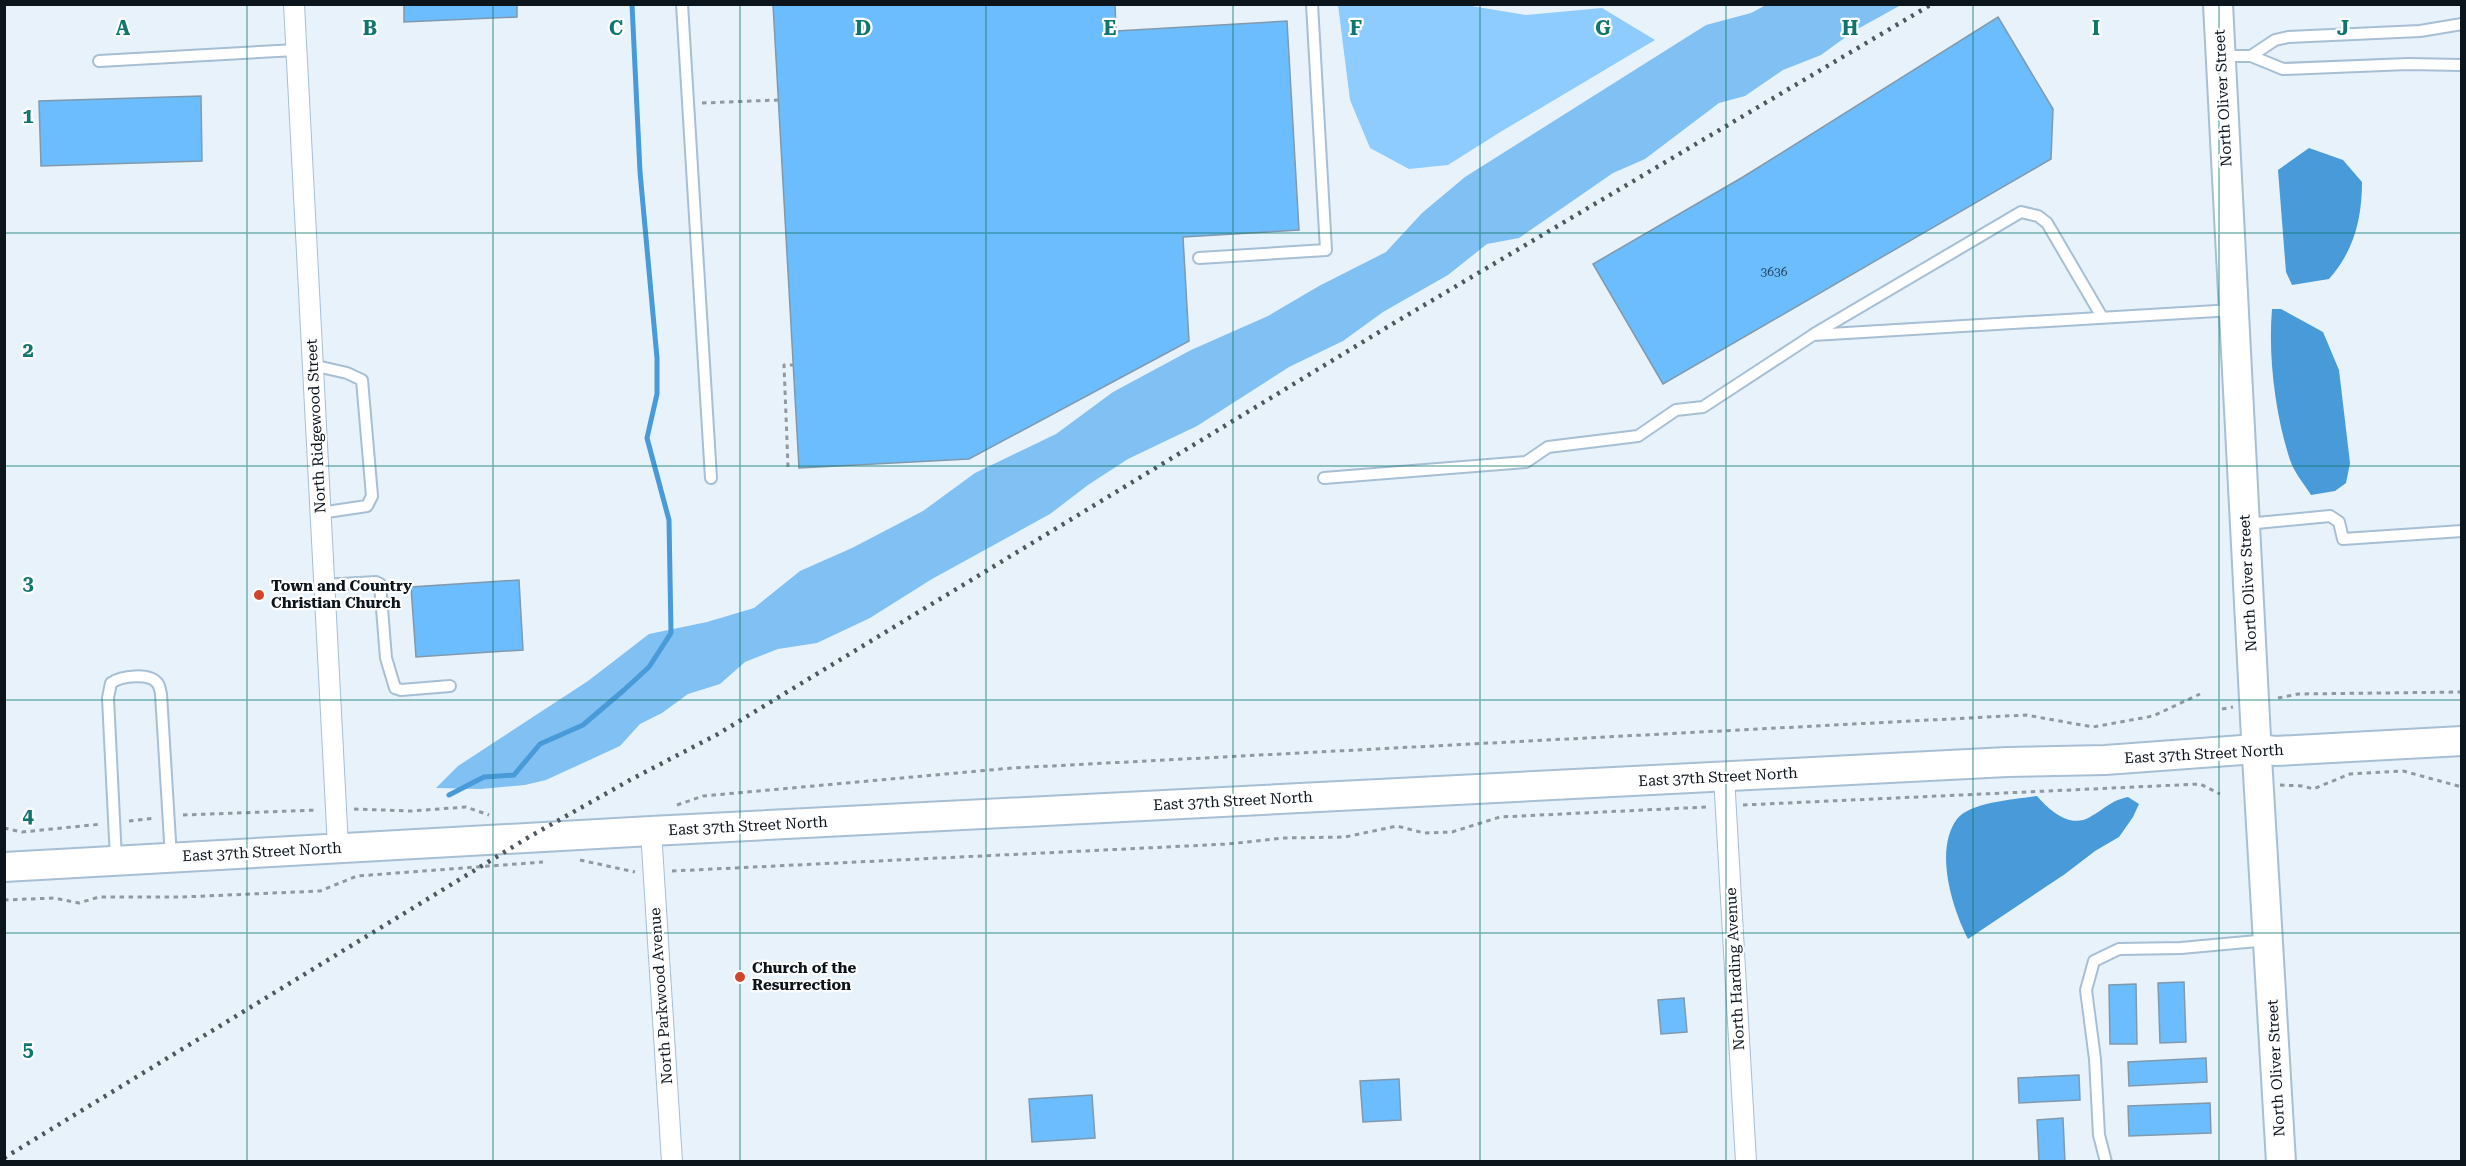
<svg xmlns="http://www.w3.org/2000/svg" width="2466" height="1166" font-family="'Roboto Serif',serif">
<rect width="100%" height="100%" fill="#e8f2fb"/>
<path fill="#8eccff" d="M 1338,5 L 1465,5 L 1526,15 L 1602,8 L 1655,40 L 1502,131 L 1448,165 L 1409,169 L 1370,148 L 1350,100 Z"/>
<path fill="#81c0f3" d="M 1766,5 L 1901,5 L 1854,31 L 1821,55 L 1783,70 L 1745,96 L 1719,103 L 1645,159 L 1613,173 L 1519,238 L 1487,244 L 1448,275 L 1383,312 L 1343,341 L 1289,367 L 1197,426 L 1128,459 L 1088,485 L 1050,514 L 932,579 L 870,618 L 817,643 L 778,649 L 745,662 L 720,684 L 688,694 L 662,713 L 640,724 L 620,746 L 546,780 L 525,785 L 481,789 L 436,788 L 458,766 L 588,681 L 649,634 L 707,622 L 754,608 L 800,571 L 852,548 L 923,511 L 975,473 L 1056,434 L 1113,392 L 1191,350 L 1268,316 L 1319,286 L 1386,252 L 1422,213 L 1465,177 L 1706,25 L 1751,13 Z"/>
<g fill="#489ad8">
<path d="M 2309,148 L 2343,160 L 2362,182 C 2362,218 2354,251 2329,279 L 2292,285 L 2286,272 L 2278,170 Z"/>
<path d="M 2272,309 L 2281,309 L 2323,332 L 2339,370 L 2350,463 L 2346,483 L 2335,491 L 2311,495 C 2304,484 2294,472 2290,460 C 2275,414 2268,356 2272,309 Z"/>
<path d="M 2037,796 C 2049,810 2070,829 2090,817 C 2106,808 2110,801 2128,797 L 2139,804 L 2133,817 L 2119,837 L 2095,851 L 2065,874 L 1968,939 C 1952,908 1934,850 1957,819 C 1970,802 2016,799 2037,796 Z"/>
</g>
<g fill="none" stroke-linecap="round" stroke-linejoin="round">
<path stroke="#489ad8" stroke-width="5" d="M 449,795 L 484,777 L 514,775 L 540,744 L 583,725 L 624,690 L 649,667 L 671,633 L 669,520 L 647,438 L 657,394 L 657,358 L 640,172 L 632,4"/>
</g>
<g fill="#6bbdfd" stroke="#8199ad" stroke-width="1.5">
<path d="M 404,4 L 517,4 L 517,17 L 404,22 Z"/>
<path d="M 773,4 L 1115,4 L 1116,31 L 1287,21 L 1299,230 L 1183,237 L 1189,341 L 969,459 L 799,468 Z"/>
<path d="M 1998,17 L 2053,109 L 2051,159 L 1663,384 L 1593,264 L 1743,177 Z"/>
<path d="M 201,96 L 202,161 L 41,166 L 39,101 Z"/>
<path d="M 519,580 L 523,650 L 416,657 L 411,587 Z"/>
<path d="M 2184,982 L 2186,1042 L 2160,1043 L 2158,983 Z"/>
<path d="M 2136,984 L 2137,1044 L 2110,1044 L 2109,985 Z"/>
<path d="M 1684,998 L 1687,1032 L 1661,1034 L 1658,1000 Z"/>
<path d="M 2206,1058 L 2207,1082 L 2129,1086 L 2128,1062 Z"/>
<path d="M 2079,1075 L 2080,1100 L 2019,1103 L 2018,1078 Z"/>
<path d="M 1399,1079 L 1401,1120 L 1363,1122 L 1360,1081 Z"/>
<path d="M 1092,1095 L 1095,1138 L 1032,1142 L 1029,1099 Z"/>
<path d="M 2210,1103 L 2211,1133 L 2129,1136 L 2128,1106 Z"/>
<path d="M 2063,1118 L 2065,1162 L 2039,1162 L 2037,1120 Z"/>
</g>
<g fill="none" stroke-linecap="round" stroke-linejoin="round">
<g stroke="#a6bfd4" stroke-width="14">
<g id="service">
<path d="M 682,4 L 711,478"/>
<path d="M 2222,56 L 2251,56 L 2283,69 L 2408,64 L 2462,65"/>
<path d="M 2251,56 L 2275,40 L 2288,37 L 2420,31 L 2462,24"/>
<path d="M 99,61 L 296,50"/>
<path d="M 1199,258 L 1326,250 L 1312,4"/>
<path d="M 1814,334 L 2021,212 L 2038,216 L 2047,223 L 2102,317"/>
<path d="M 312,365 L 347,373 L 362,380 L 372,496 L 367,506 L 320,513"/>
<path d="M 1324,478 L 1526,462 L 1548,447 L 1638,436 L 1676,410 L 1703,407 L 1813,335 L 2233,310"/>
<path d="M 2246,524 L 2330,516 L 2339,522 L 2343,539 L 2462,531"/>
<path d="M 324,585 L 376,582 L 380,584 L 386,658 L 395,688 L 401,690 L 450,686"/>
<path d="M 116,859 L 108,698 L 111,683 C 121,676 150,672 158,684 C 159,685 161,693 161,694 L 171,857"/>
<path d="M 2106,1162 L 2099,1135 L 2095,1059 L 2086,990 L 2094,961 L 2119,949 L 2181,948 L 2268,940"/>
</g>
</g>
<g stroke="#a6bfd4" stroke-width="22">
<g id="minor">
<path d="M 294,4 L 338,847"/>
<path d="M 1724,776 L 1746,1162"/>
<path d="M 651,831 L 672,1162"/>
</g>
</g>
<g stroke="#a6bfd4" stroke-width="32">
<g id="secondary">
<path d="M 2218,4 L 2257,757 L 2281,1162"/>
<path d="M 4,867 L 651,831 L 2007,762 L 2105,760 L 2256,749 L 2276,751 L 2462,741"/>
</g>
</g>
<g stroke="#9099a1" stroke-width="3" stroke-dasharray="4.5 4.5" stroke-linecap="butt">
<path d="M 702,103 L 778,100"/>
<path d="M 788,467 L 784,365 L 793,365"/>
<path d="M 2278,698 L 2298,694 L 2462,692"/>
<path d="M 2222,709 L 2233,707"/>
<path d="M 2280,785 L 2303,786 L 2313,789 L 2350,774 L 2403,771 L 2462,787"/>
<path d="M 677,805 L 703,796 L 1012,768 L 2026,715 L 2093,727 L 2153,716 L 2200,694"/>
<path d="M 1743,805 L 2200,784 L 2220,794"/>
<path d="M 354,809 L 411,811 L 466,807 L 489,815"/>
<path d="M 183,815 L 317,810"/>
<path d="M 129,821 L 155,818"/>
<path d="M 4,828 L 22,832 L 102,824"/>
<path d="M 580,860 L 635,872"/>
<path d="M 672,871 L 1228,844 L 1283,838 L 1345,837 L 1397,826 L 1424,833 L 1452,832 L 1500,817 L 1706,807"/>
<path d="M 4,900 L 54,898 L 79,903 L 99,897 L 182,897 L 320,891 L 357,876 L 543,862"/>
</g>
<use href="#service" stroke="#fff" stroke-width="10"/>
<use href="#minor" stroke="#fff" stroke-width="20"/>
<use href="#secondary" stroke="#fff" stroke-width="28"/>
<path stroke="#4e575f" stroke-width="4.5" stroke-dasharray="3 6" stroke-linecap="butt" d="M 4,1158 L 529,837 L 630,780 L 718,734 L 1394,323 L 1932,4"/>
</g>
<path fill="none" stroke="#0f766e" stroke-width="1.5" stroke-opacity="0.55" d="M 247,4 L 247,1162M 493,4 L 493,1162M 740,4 L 740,1162M 986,4 L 986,1162M 1233,4 L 1233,1162M 1480,4 L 1480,1162M 1726,4 L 1726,1162M 1973,4 L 1973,1162M 2219,4 L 2219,1162M 4,233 L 2462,233M 4,466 L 2462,466M 4,700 L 2462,700M 4,933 L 2462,933"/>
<g fill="#d14628" stroke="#fefefe" stroke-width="2">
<circle cx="259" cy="595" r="6"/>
<circle cx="740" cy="977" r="6"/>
</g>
<g text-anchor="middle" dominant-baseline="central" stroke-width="4.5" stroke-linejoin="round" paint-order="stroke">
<g font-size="12" fill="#243e54">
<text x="1774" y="272">3636</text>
</g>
<g font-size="15" fill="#0c141c" stroke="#fefefe">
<text transform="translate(2223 98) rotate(-93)">North Oliver Street</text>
<text transform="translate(316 426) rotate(-93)">North Ridgewood Street</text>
<text transform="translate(2248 583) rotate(-93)">North Oliver Street</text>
<text transform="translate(2204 754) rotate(-3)">East 37th Street North</text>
<text transform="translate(1718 777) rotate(-3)">East 37th Street North</text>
<text transform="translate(1233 801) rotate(-3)">East 37th Street North</text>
<text transform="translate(748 826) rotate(-3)">East 37th Street North</text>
<text transform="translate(262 852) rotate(-3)">East 37th Street North</text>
<text transform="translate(1735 969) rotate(-93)">North Harding Avenue</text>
<text transform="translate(661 996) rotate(-94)">North Parkwood Avenue</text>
<text transform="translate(2276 1068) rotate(-93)">North Oliver Street</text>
</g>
<g font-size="15" font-weight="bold" fill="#0c141c" stroke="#fefefe" text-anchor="start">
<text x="271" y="586">Town and Country<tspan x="271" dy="17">Christian Church</tspan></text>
<text x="752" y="968">Church of the<tspan x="752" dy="17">Resurrection</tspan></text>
</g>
</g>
<g font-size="20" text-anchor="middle" font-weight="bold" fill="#0f766e" stroke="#fefefe" stroke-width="4.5" stroke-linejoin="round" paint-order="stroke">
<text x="123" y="35">A</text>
<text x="370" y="35">B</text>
<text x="616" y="35">C</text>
<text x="863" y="35">D</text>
<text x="1110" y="35">E</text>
<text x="1356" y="35">F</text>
<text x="1603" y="35">G</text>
<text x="1850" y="35">H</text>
<text x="2096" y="35">I</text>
<text x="2343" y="35">J</text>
<text x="28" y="123">1</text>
<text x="28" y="357">2</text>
<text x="28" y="590">3</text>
<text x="28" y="823">4</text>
<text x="28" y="1056">5</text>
</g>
<rect width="2466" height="1166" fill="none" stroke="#0c141c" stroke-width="12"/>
</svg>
